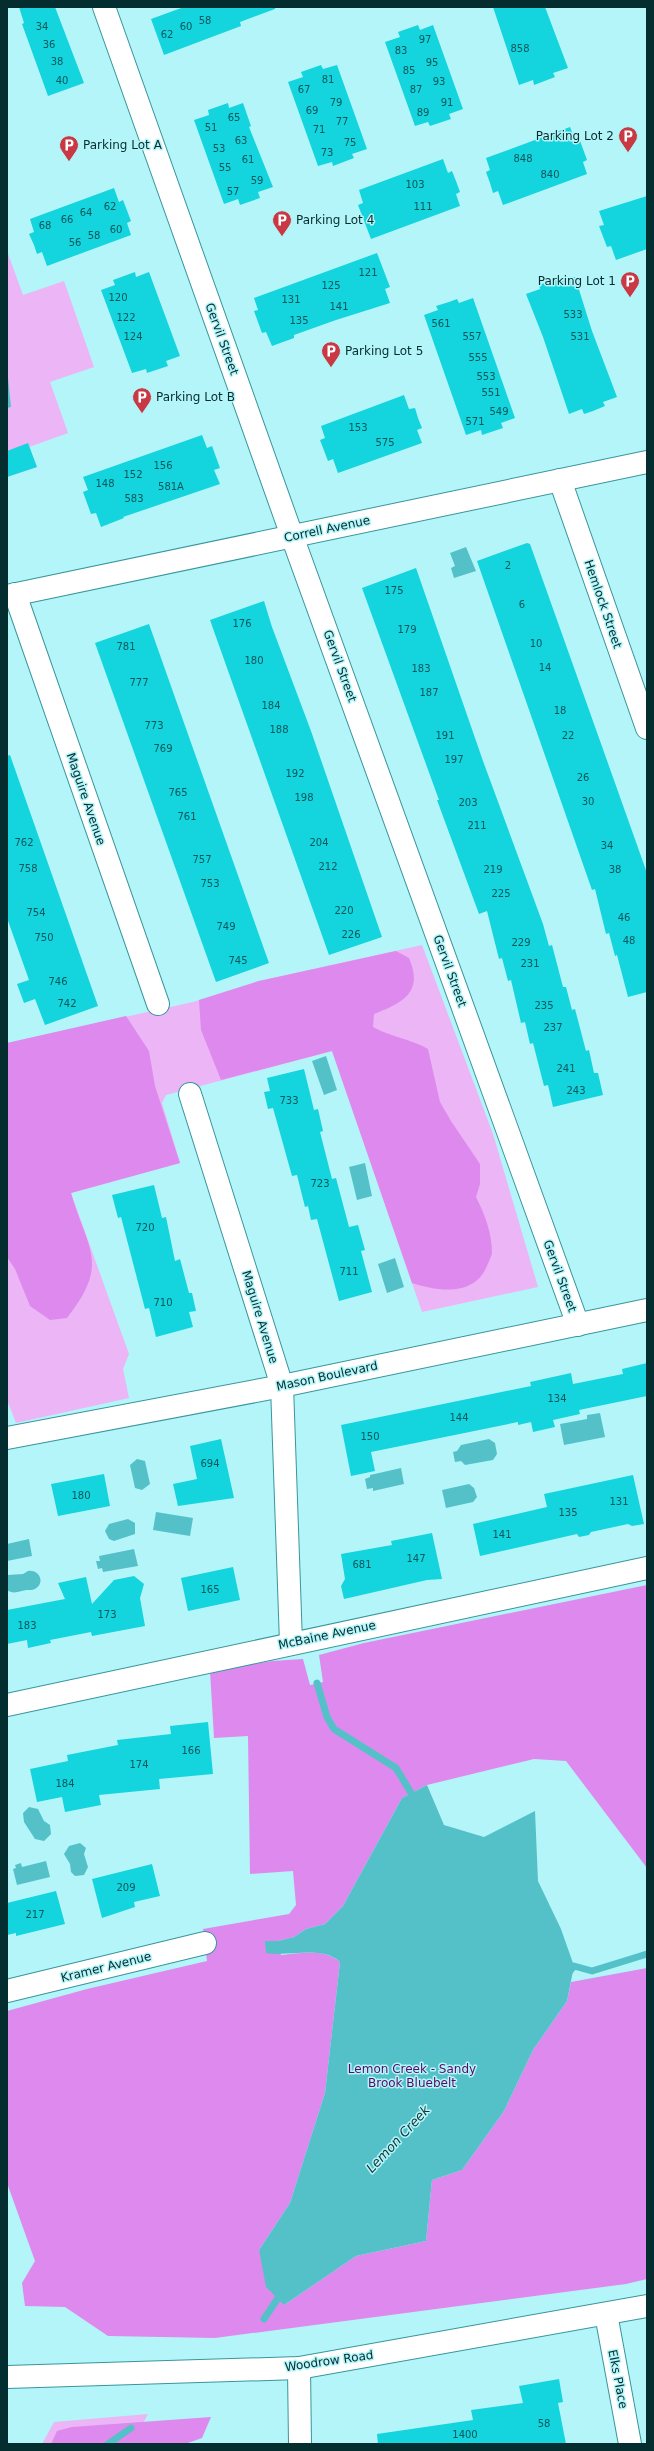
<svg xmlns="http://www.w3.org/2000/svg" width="654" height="2451" font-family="'DejaVu Sans',sans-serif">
<rect width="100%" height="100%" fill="#b4f5f9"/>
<g fill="#ecb5f6">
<path d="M 7,251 L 23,295 L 64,281 L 94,367 L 50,382 L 68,433 L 29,447 L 37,467 L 7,477 Z"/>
<path d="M 422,945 L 493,1134 L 538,1287 L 422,1312 L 332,1051 L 166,1095 L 162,1103 L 180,1163 L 71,1193 L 129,1354 L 123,1369 L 129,1398 L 16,1423 L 7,1400 L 7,1043 L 193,1002 L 259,981 Z"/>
<path d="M 148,2414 L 132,2444 L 42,2444 L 54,2422 Z"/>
</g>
<g fill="#de89ee">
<path d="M 396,951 L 409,958 C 424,993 402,1003 374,1014 L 373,1027 C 391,1037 411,1039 428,1049 L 440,1102 L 451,1121 L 480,1164 L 480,1184 L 476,1197 C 485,1215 492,1233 492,1253 C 491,1258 488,1263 486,1268 C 473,1297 436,1291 412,1283 L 332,1051 L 221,1080 L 201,1030 L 199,1000 L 259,981 Z"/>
<path d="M 126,1016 L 149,1051 L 155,1086 L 180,1163 L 71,1193 C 88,1251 110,1263 67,1318 L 50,1320 L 30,1306 L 15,1269 L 7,1257 L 7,1043 Z"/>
<path d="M 647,1585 L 647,1868 L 566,1761 L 534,1759 L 427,1785 L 402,1798 L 343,1906 L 325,1924 L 306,1929 L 294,1937 L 278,1941 L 281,1955 C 301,1953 324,1948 340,1962 L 325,2093 L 290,2203 L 259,2250 L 284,2305 L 356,2256 L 426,2241 L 432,2180 L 462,2170 L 504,2111 L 533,2050 L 567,2001 L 571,1982 L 647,1968 L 647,2279 L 626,2284 L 215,2338 L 108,2336 L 65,2307 L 25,2306 L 22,2283 L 35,2261 L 7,2183 L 7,2011 L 87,1989 L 207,1961 L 203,1929 L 289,1914 L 296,1905 L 293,1871 L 250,1874 L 248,1736 L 214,1738 L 210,1671 L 272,1661 L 303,1659 L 310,1685 L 323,1682 L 319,1655 L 364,1643 Z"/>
<path d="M 211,2417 L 202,2438 L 185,2444 L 51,2444 L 57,2431 L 72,2427 Z"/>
</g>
<g fill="#54c1c8">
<path d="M 7,368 L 11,407 L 7,408 Z"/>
<path d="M 466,547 L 476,571 L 454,578 L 451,568 L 455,566 L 450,553 Z"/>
<path d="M 326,1056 L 337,1090 L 324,1095 L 312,1061 Z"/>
<path d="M 365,1163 L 372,1196 L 357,1200 L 349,1167 Z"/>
<path d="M 395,1258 L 404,1287 L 387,1293 L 378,1264 Z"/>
<path d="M 600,1413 L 605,1437 L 564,1445 L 560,1424 L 587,1419 L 587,1415 Z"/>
<path d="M 489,1439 L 495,1443 L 497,1454 L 493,1460 L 465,1465 L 461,1461 L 455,1462 L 453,1452 L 457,1451 L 461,1445 Z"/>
<path d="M 137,1459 L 145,1461 L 150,1484 L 142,1490 L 135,1488 L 130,1465 Z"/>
<path d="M 401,1468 L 404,1484 L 373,1491 L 373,1488 L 367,1489 L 365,1479 L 370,1477 L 370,1475 Z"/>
<path d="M 469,1484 L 474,1488 L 477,1497 L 473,1502 L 446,1508 L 442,1490 Z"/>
<path d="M 156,1512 L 193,1518 L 190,1536 L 153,1530 Z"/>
<path d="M 128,1519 L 135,1523 L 135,1534 L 114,1541 L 109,1539 L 105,1531 L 109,1524 Z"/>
<path d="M 29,1539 L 32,1556 L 7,1561 L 7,1544 Z"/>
<path d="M 134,1549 L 138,1566 L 103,1572 L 102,1568 L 98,1569 L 96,1561 L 100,1561 L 99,1556 Z"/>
<path d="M 28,1571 C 39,1569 46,1583 35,1589 C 31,1591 26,1589 22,1591 C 16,1592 13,1594 7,1590 L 8,1575 L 23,1574 Z"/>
<path d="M 427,1785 L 444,1825 L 484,1837 L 535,1811 L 538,1881 L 561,1929 L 574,1966 L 567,2001 L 533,2050 L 504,2111 L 462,2170 L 432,2180 L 426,2241 L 356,2256 L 284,2305 L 266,2287 L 259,2250 L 290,2203 L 325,2093 L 340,1962 C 321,1945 290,1957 266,1953 L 265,1941 L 278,1941 L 294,1937 L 306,1929 L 325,1924 L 343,1906 L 402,1798 Z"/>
<path d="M 29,1807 L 38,1809 L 44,1821 L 50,1825 L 51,1834 L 44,1841 L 35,1839 L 24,1822 L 23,1813 Z"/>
<path d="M 80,1843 L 86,1848 L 84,1854 L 88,1867 L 84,1875 L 75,1876 L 71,1872 L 70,1864 L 64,1854 L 69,1846 Z"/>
<path d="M 46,1861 L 50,1877 L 17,1885 L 13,1869 L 16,1868 L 15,1865 L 21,1863 L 22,1867 Z"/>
</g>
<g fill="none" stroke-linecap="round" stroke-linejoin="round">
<g stroke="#54c1c8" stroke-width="7">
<path d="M 317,1683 L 327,1717 L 334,1729 L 396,1768 L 416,1801"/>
<path d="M 569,1972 L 574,1966 L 592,1971 L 647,1954"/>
<path d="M 264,2319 L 282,2292"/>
<path d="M 108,2444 L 131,2428"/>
</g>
</g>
<g fill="#14d4de">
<path d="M 19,7 L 55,7 L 84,83 L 48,96 L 22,24 L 24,23 Z"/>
<path d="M 184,7 L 275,7 L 275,9 L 240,22 L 241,26 L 164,55 L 151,19 Z"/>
<path d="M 493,7 L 545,7 L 568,68 L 553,73 L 555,77 L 534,85 L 533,80 L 519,85 Z"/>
<path d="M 418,25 L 420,30 L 433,25 L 463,109 L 449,114 L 451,119 L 430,126 L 428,122 L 415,126 L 385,42 L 400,37 L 398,32 Z"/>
<path d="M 321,65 L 323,69 L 337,65 L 367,149 L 352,154 L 354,158 L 333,166 L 332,162 L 318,166 L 288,82 L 303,77 L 301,72 Z"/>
<path d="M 228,103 L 229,108 L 243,103 L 251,126 L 249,127 L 273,187 L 258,192 L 260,198 L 240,205 L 238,199 L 224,204 L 194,120 L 209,115 L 208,110 Z"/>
<path d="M 570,127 L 575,140 L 579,138 L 587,160 L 583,162 L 587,174 L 503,205 L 498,191 L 493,193 L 490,183 L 486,172 L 490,170 L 486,158 Z"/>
<path d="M 443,159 L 448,173 L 452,171 L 456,181 L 460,192 L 456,194 L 460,206 L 371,239 L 358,205 L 363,203 L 359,190 Z"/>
<path d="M 114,188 L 119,202 L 123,200 L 131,221 L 127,223 L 131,235 L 47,266 L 42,252 L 37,254 L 34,245 L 29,234 L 34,232 L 30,219 Z"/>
<path d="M 647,196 L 647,249 L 616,260 L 611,246 L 607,247 L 599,226 L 604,225 L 599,211 Z"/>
<path d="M 377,253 L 390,287 L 385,289 L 390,303 L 336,320 L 294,335 L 294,338 L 272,346 L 266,332 L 262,333 L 254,311 L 258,310 L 254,298 Z"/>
<path d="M 135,272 L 136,277 L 149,272 L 180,356 L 166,361 L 168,366 L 147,373 L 146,369 L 132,373 L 101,290 L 115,285 L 113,280 Z"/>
<path d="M 575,277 L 592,331 L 617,397 L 603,402 L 605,406 L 593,411 L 584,414 L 582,409 L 569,414 L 543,337 L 526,294 L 540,289 L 539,285 L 559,278 L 560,282 Z"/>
<path d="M 473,298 L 515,418 L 501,423 L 503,428 L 482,435 L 481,430 L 466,435 L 424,315 L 438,310 L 436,306 L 449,302 L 457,299 L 459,303 Z"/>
<path d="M 404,395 L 409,409 L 415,408 L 418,418 L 422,428 L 417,430 L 422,443 L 338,473 L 333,459 L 328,461 L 320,440 L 325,438 L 321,426 Z"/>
<path d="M 202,435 L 207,448 L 212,446 L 220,468 L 214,470 L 220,484 L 123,517 L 124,518 L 101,527 L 96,513 L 91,514 L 83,492 L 88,490 L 83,477 Z"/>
<path d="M 28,443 L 37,467 L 7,477 L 7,451 Z"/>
<path d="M 527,543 L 530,544 L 647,873 L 647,992 L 628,997 L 617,955 L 615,956 L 609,933 L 606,934 L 595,889 L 592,890 L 477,561 Z"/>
<path d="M 416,568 L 483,761 L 543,924 L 549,946 L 552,945 L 563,987 L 566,987 L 572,1010 L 575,1009 L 586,1051 L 589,1050 L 594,1073 L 598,1073 L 603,1095 L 553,1107 L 548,1085 L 544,1086 L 533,1043 L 530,1044 L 525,1022 L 521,1023 L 511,980 L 508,981 L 502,958 L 499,959 L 487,911 L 479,914 L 437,800 L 439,800 L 362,588 Z"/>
<path d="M 264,601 L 272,627 L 311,731 L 382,937 L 329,955 L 210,620 Z"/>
<path d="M 149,624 L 269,963 L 216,982 L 95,643 Z"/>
<path d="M 10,755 L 98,1006 L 45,1025 L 35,999 L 24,1003 L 17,984 L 29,980 L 7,918 L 7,756 Z"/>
<path d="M 304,1069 L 314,1110 L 318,1109 L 323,1131 L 320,1132 L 332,1179 L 336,1178 L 349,1227 L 358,1225 L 365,1250 L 361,1251 L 372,1292 L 339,1301 L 317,1219 L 311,1220 L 308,1206 L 305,1207 L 297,1175 L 292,1176 L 273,1108 L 268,1109 L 264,1092 L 270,1091 L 267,1078 Z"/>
<path d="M 154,1185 L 162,1218 L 166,1217 L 175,1261 L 180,1259 L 189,1293 L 192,1293 L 196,1311 L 189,1312 L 193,1327 L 156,1337 L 149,1308 L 145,1309 L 121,1217 L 118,1218 L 112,1195 Z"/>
<path d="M 647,1363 L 647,1396 L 579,1410 L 580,1414 L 553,1420 L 555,1427 L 533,1432 L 531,1422 L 518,1425 L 518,1422 L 371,1452 L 375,1471 L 351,1476 L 341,1425 L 531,1386 L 530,1382 L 571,1373 L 573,1384 L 623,1374 L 622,1369 Z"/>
<path d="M 221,1439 L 234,1498 L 178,1506 L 173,1484 L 197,1479 L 190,1446 Z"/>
<path d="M 104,1474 L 110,1506 L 58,1516 L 51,1484 Z"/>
<path d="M 633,1475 L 644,1524 L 632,1526 L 628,1524 L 591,1532 L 589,1535 L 579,1537 L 577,1534 L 480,1556 L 473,1524 L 547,1507 L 544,1494 Z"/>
<path d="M 432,1533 L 442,1579 L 427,1580 L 344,1599 L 341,1586 L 345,1579 L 341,1554 L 392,1545 L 391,1541 Z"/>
<path d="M 233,1567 L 240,1600 L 188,1611 L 181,1578 Z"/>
<path d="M 134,1576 L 144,1584 L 140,1598 L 145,1626 L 92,1636 L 91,1632 L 50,1640 L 51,1643 L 28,1648 L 27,1640 L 7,1644 L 7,1610 L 65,1599 L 58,1583 L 86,1577 L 92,1604 L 114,1580 Z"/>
<path d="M 208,1722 L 213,1774 L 159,1779 L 160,1789 L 99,1795 L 101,1805 L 65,1812 L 62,1797 L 37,1802 L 30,1769 L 68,1761 L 67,1755 L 118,1745 L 117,1740 L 171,1734 L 170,1726 Z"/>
<path d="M 152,1864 L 160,1896 L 134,1902 L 135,1907 L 102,1918 L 92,1879 Z"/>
<path d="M 56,1891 L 65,1924 L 16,1936 L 16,1933 L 7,1935 L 7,1903 Z"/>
<path d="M 559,2379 L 563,2402 L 558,2403 L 566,2444 L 378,2444 L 377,2434 L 473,2420 L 471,2410 L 523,2403 L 519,2386 Z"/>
</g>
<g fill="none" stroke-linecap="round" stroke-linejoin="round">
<g stroke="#38969c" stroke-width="24">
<g id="minor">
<path d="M 104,7 L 292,536 L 578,1325"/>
<path d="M 560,480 L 647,728"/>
<path d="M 15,594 L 158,1004"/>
<path d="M 7,596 L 647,462"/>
<path d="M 190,1094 L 282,1386 L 291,1643"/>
<path d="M 7,1438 L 282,1386 L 647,1310"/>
<path d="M 7,1705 L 647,1568"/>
<path d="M 7,1991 L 205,1943"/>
<path d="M 606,2314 L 630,2444"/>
<path d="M 299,2368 L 300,2444"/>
</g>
</g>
<g stroke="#38969c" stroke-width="24">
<path id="tertiary" d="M 7,2377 L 299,2368 L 647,2306"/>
</g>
<use href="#minor" stroke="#fff" stroke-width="22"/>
<use href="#tertiary" stroke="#fff" stroke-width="22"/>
</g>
<defs>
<g id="parking-pin" transform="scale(1)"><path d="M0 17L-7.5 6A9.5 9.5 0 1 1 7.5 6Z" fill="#c93944" stroke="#b4f5f9"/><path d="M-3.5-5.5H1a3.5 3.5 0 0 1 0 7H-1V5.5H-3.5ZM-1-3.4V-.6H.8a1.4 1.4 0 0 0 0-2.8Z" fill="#fff"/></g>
</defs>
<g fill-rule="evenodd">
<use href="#parking-pin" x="628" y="136"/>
<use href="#parking-pin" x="69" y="145"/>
<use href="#parking-pin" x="282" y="220"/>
<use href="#parking-pin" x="630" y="281"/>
<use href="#parking-pin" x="331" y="351"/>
<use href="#parking-pin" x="142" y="397"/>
</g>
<g text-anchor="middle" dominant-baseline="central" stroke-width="3" stroke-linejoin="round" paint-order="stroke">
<g font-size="10" fill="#08575b">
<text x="205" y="20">58</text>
<text x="42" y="26">34</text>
<text x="186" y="26">60</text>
<text x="167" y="34">62</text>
<text x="425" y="39">97</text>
<text x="49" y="44">36</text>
<text x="520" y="48">858</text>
<text x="401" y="50">83</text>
<text x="57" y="61">38</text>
<text x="432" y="62">95</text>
<text x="409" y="70">85</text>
<text x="328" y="79">81</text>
<text x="62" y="80">40</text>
<text x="439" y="81">93</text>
<text x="304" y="89">67</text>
<text x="416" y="89">87</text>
<text x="336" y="102">79</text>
<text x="447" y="102">91</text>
<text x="312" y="110">69</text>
<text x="423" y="112">89</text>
<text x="234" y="117">65</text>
<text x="342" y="121">77</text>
<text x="211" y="127">51</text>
<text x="319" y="129">71</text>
<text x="241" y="140">63</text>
<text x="350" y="142">75</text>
<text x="219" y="148">53</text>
<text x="327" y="152">73</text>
<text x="523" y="158">848</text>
<text x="248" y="159">61</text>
<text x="225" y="167">55</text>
<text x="550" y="174">840</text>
<text x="257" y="180">59</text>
<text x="415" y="184">103</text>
<text x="233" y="191">57</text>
<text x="110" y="206">62</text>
<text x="423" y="206">111</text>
<text x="86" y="212">64</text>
<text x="67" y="219">66</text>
<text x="45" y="225">68</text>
<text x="116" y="229">60</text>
<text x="94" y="235">58</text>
<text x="75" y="242">56</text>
<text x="368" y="272">121</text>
<text x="331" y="285">125</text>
<text x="118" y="297">120</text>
<text x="291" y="299">131</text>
<text x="339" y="306">141</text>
<text x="573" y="314">533</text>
<text x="126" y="317">122</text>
<text x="299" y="320">135</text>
<text x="441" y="323">561</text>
<text x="133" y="336">124</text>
<text x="472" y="336">557</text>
<text x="580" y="336">531</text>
<text x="478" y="357">555</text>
<text x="486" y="376">553</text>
<text x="491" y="392">551</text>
<text x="499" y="411">549</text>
<text x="475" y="421">571</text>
<text x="358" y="427">153</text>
<text x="385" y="442">575</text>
<text x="163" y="465">156</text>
<text x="133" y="474">152</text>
<text x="105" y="483">148</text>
<text x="171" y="486">581A</text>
<text x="134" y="498">583</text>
<text x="508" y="565">2</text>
<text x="394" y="590">175</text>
<text x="522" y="604">6</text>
<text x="242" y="623">176</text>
<text x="407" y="629">179</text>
<text x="536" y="643">10</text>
<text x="126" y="646">781</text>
<text x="254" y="660">180</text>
<text x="545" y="667">14</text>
<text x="421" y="668">183</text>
<text x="139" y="682">777</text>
<text x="429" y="692">187</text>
<text x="271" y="705">184</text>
<text x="560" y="710">18</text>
<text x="154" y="725">773</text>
<text x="279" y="729">188</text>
<text x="445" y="735">191</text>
<text x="568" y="735">22</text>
<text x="163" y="748">769</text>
<text x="454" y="759">197</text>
<text x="295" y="773">192</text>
<text x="583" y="777">26</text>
<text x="178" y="792">765</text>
<text x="304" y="797">198</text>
<text x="588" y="801">30</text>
<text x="468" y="802">203</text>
<text x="187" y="816">761</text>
<text x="477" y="825">211</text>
<text x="24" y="842">762</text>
<text x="319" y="842">204</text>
<text x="607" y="845">34</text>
<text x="202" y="859">757</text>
<text x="328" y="866">212</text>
<text x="28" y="868">758</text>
<text x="493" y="869">219</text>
<text x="615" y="869">38</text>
<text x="210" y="883">753</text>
<text x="501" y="893">225</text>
<text x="344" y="910">220</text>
<text x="36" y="912">754</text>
<text x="624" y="917">46</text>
<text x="226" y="926">749</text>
<text x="351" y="934">226</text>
<text x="44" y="937">750</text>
<text x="629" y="940">48</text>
<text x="521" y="942">229</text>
<text x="238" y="960">745</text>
<text x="530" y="963">231</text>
<text x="58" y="981">746</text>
<text x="67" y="1003">742</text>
<text x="544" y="1005">235</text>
<text x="553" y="1027">237</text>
<text x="566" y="1068">241</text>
<text x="576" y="1090">243</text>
<text x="289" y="1100">733</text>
<text x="320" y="1183">723</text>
<text x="145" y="1227">720</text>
<text x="349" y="1271">711</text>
<text x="163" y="1302">710</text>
<text x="557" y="1398">134</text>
<text x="459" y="1417">144</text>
<text x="370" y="1436">150</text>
<text x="210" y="1463">694</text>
<text x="81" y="1495">180</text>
<text x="619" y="1501">131</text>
<text x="568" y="1512">135</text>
<text x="502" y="1534">141</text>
<text x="416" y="1558">147</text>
<text x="362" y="1564">681</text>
<text x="210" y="1589">165</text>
<text x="107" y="1614">173</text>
<text x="27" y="1625">183</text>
<text x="191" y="1750">166</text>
<text x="139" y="1764">174</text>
<text x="65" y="1783">184</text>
<text x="126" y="1887">209</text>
<text x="35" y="1914">217</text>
<text x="544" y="2423">58</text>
<text x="465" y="2434">1400</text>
</g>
<g font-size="12" fill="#042d2f" stroke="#b4f5f9" text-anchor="start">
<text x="614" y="136" text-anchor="end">Parking Lot 2</text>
<text x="83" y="145">Parking Lot A</text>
<text x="296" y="220">Parking Lot 4</text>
<text x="616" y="281" text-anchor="end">Parking Lot 1</text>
<text x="345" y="351">Parking Lot 5</text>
<text x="156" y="397">Parking Lot B</text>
</g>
<g font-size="12" fill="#042d2f" stroke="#b4f5f9">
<text transform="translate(222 339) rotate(70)">Gervil Street</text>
<text transform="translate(327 529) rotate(-12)">Correll Avenue</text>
<text transform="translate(603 604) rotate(71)">Hemlock Street</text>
<text transform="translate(340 666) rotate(70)">Gervil Street</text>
<text transform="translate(86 799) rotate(71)">Maguire Avenue</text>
<text transform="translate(450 971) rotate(70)">Gervil Street</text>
<text transform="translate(560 1276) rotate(70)">Gervil Street</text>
<text transform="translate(260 1317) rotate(73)">Maguire Avenue</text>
<text transform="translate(327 1376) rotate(-12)">Mason Boulevard</text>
<text transform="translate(327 1635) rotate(-12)">McBaine Avenue</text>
<text transform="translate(106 1967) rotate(-14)">Kramer Avenue</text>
<text transform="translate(329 2361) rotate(-8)">Woodrow Road</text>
<text transform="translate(618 2379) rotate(79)">Elks Place</text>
</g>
<g font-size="12" fill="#5a0768" stroke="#b4f5f9">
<text x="412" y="2069">Lemon Creek - Sandy<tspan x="412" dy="14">Brook Bluebelt</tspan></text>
</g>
<g font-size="13" font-style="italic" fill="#123436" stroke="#b4f5f9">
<text transform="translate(398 2139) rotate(-47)">Lemon Creek</text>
</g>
</g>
<rect width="654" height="2451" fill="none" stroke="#042d2f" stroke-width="16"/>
</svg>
